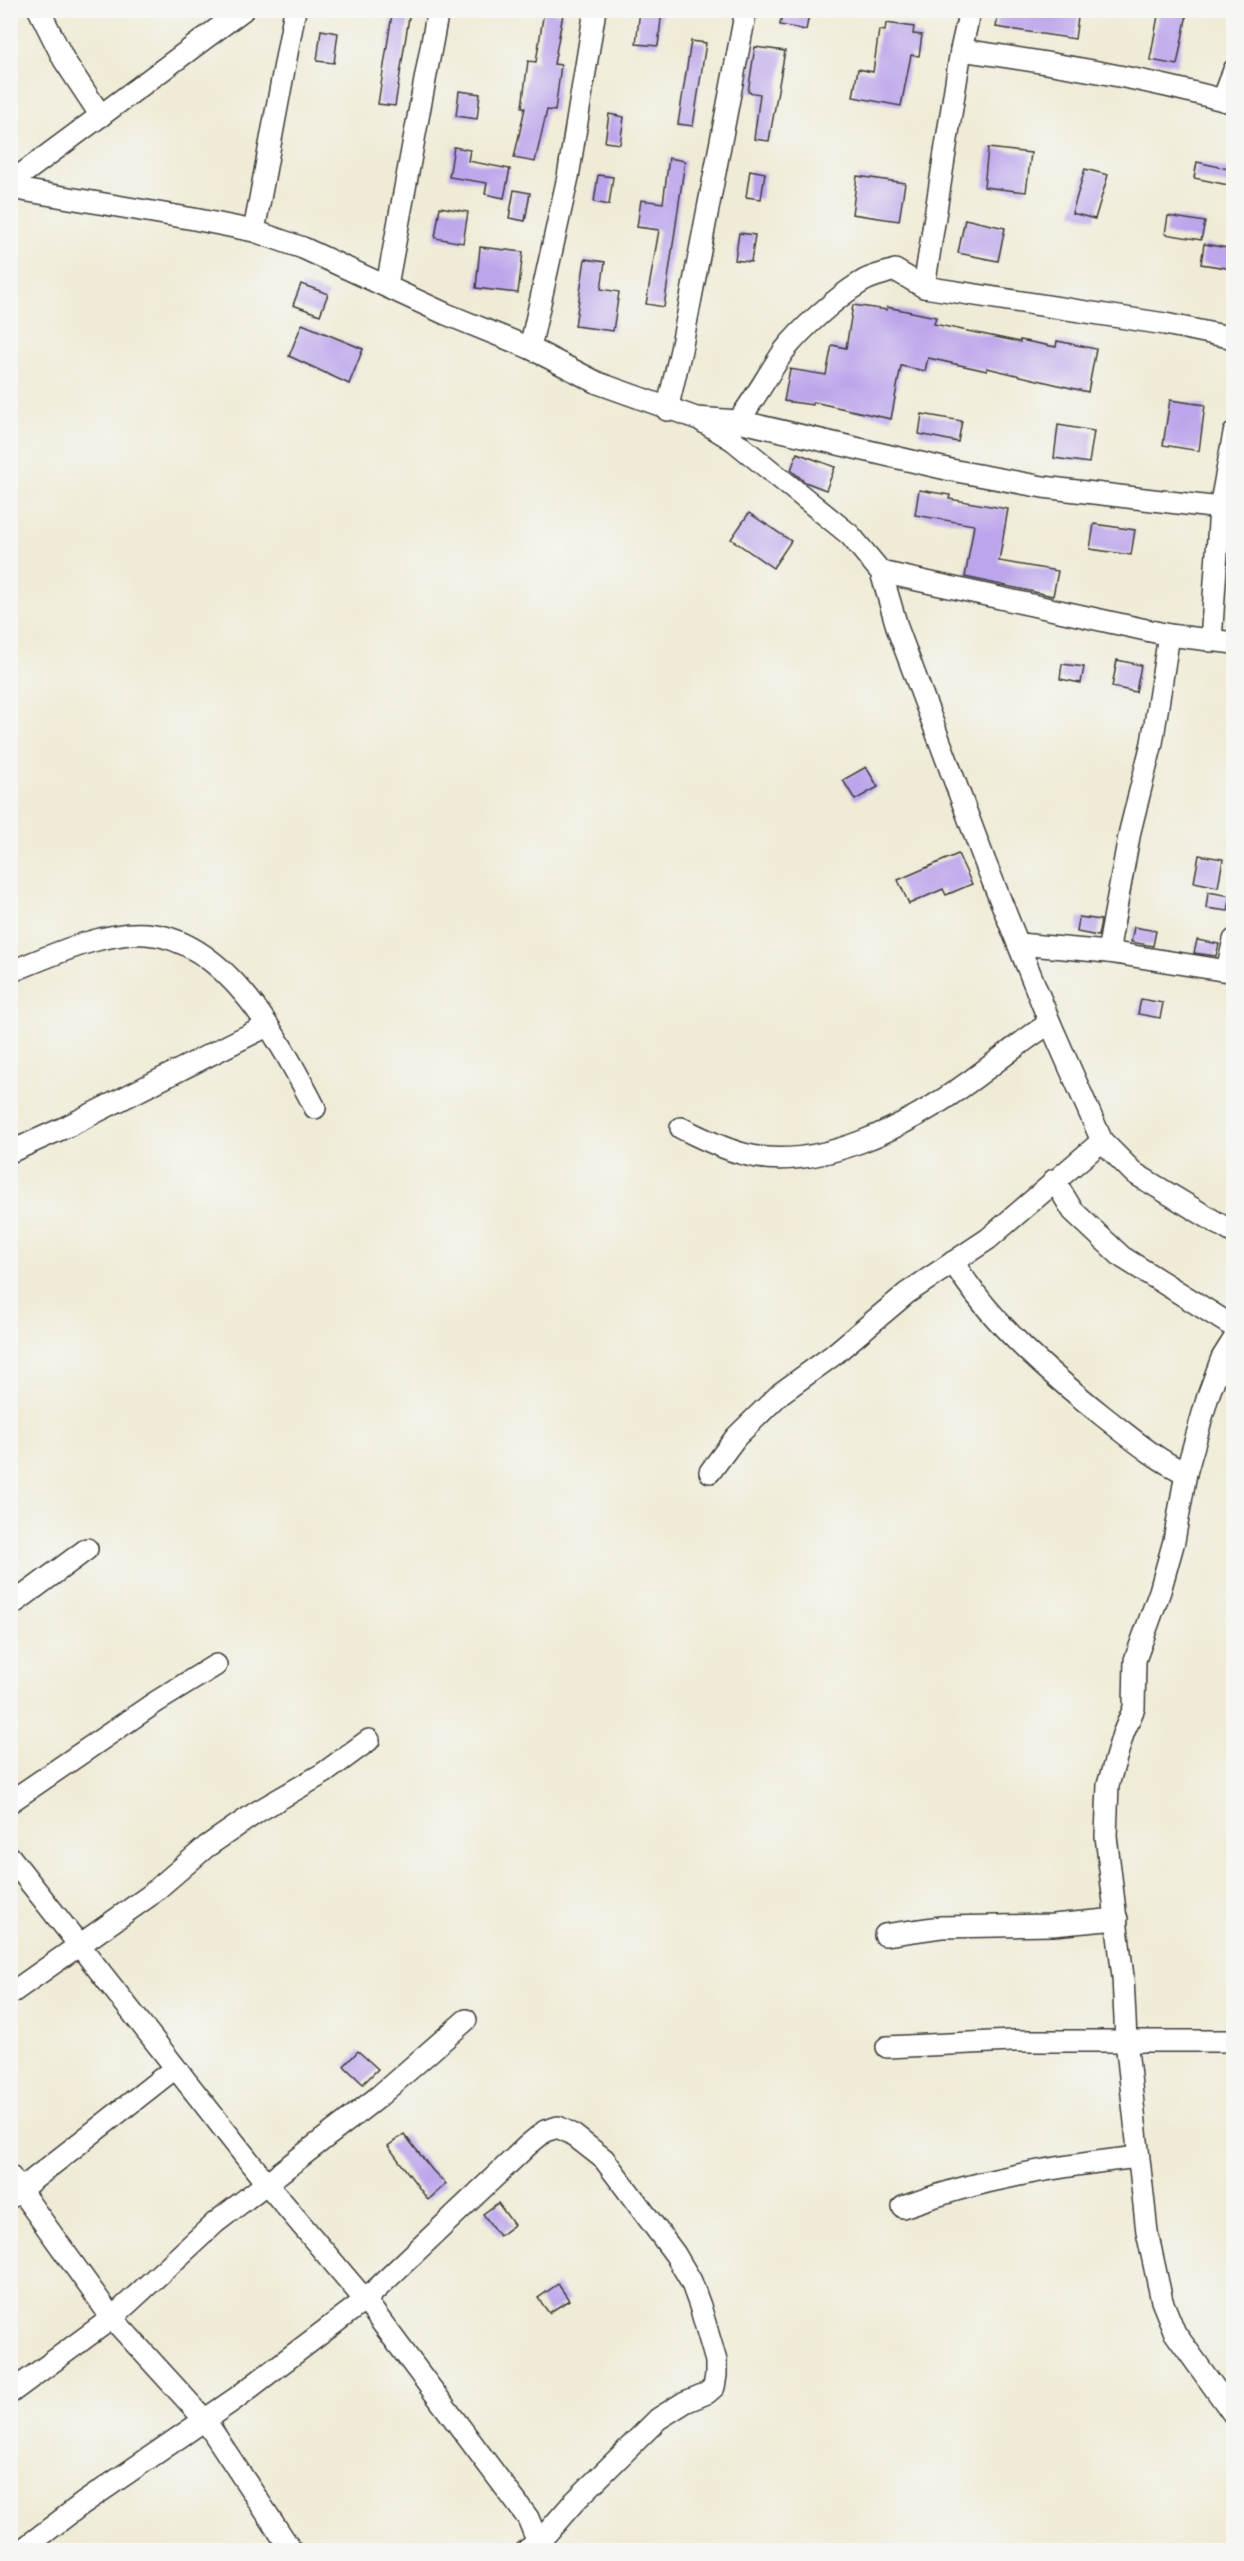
<svg xmlns="http://www.w3.org/2000/svg" width="1244" height="2561" font-family="'IM FELL Great Primer',serif">
<rect width="100%" height="100%" fill="#f6f6f2"/>
<filter id="ink" filterUnits="userSpaceOnUse"><feTurbulence type="fractalNoise" baseFrequency=".0167" numOctaves="2"/><feDisplacementMap in="SourceGraphic" scale="12" xChannelSelector="R" yChannelSelector="G"/><feConvolveMatrix kernelMatrix="1 2 1 2 8 2 1 2 1" color-interpolation-filters="sRGB"/></filter>
<filter id="wash" filterUnits="userSpaceOnUse"><feTurbulence type="fractalNoise" baseFrequency=".008" numOctaves="4" result="noise"/><feDisplacementMap in="SourceGraphic" scale="24" xChannelSelector="R" yChannelSelector="G"/><feGaussianBlur stdDeviation="1.35" result="paint"/><feColorMatrix in="noise" values="0 0 0 0 0 0 0 0 0 0 0 0 0 0 0 0 0 1.4 0 .05"/><feComposite in="paint" operator="in"/></filter>
<g filter="url(#wash)">
<rect width="100%" height="100%" fill="#efebd6"/>
<g id="blocks">
<g fill="#bca5eb">
<path d="M 640,10 L 662,10 L 658,46 L 636,44 Z"/>
<path d="M 783,10 L 810,10 L 806,30 L 780,25 Z"/>
<path d="M 999,10 L 1079,10 L 1075,39 L 996,27 Z"/>
<path d="M 1159,10 L 1187,14 L 1177,65 L 1150,60 Z"/>
<path d="M 544,11 L 563,14 L 554,64 L 561,65 L 555,111 L 547,110 L 535,162 L 514,158 L 525,108 L 522,107 L 528,61 L 536,62 Z"/>
<path d="M 392,14 L 409,17 L 395,106 L 378,104 Z"/>
<path d="M 886,23 L 914,27 L 913,34 L 922,35 L 919,56 L 911,55 L 901,106 L 853,97 L 858,69 L 873,72 L 879,30 L 885,31 Z"/>
<path d="M 321,30 L 338,33 L 334,63 L 317,61 Z"/>
<path d="M 691,41 L 706,43 L 693,126 L 678,124 Z"/>
<path d="M 755,47 L 785,51 L 769,141 L 754,139 L 760,94 L 748,92 Z"/>
<path d="M 459,91 L 480,94 L 477,119 L 456,116 Z"/>
<path d="M 609,114 L 624,117 L 620,144 L 605,142 Z"/>
<path d="M 454,147 L 470,150 L 468,161 L 510,169 L 504,198 L 485,194 L 487,183 L 449,177 Z"/>
<path d="M 988,148 L 1031,153 L 1026,192 L 984,187 Z"/>
<path d="M 669,158 L 685,161 L 664,307 L 646,304 L 659,230 L 637,227 L 641,200 L 663,203 Z"/>
<path d="M 1197,162 L 1233,170 L 1233,186 L 1194,178 Z"/>
<path d="M 1085,169 L 1108,175 L 1095,219 L 1072,213 Z"/>
<path d="M 750,170 L 765,173 L 761,199 L 746,197 Z"/>
<path d="M 598,175 L 613,177 L 609,205 L 594,202 Z"/>
<path d="M 857,176 L 905,183 L 899,221 L 852,214 Z"/>
<path d="M 514,190 L 530,193 L 525,221 L 509,218 Z"/>
<path d="M 440,207 L 468,212 L 463,243 L 435,238 Z"/>
<path d="M 1168,216 L 1205,222 L 1201,240 L 1165,234 Z"/>
<path d="M 965,219 L 1005,228 L 998,261 L 958,253 Z"/>
<path d="M 739,233 L 755,235 L 751,262 L 735,260 Z"/>
<path d="M 1204,244 L 1233,249 L 1233,269 L 1201,264 Z"/>
<path d="M 480,247 L 523,252 L 518,293 L 476,288 Z"/>
<path d="M 585,259 L 605,262 L 601,289 L 619,292 L 613,331 L 575,326 Z"/>
<path d="M 301,284 L 328,294 L 320,315 L 293,305 Z"/>
<path d="M 853,305 L 887,310 L 887,307 L 936,317 L 934,324 L 1020,342 L 1020,340 L 1056,347 L 1057,341 L 1096,349 L 1088,392 L 987,368 L 987,371 L 928,358 L 925,371 L 901,366 L 891,419 L 813,402 L 813,405 L 784,401 L 790,369 L 826,375 L 832,345 L 846,348 Z"/>
<path d="M 302,324 L 363,349 L 349,384 L 289,356 Z"/>
<path d="M 1170,400 L 1205,405 L 1199,451 L 1163,445 Z"/>
<path d="M 922,414 L 962,421 L 958,442 L 919,434 Z"/>
<path d="M 1058,425 L 1094,431 L 1089,463 L 1054,458 Z"/>
<path d="M 797,453 L 835,467 L 826,490 L 805,482 L 791,470 Z"/>
<path d="M 919,490 L 950,495 L 949,499 L 1008,509 L 999,561 L 1058,571 L 1053,596 L 965,577 L 974,525 L 915,515 Z"/>
<path d="M 749,513 L 791,541 L 773,568 L 731,539 Z"/>
<path d="M 1094,524 L 1135,530 L 1131,555 L 1090,549 Z"/>
<path d="M 1117,660 L 1141,665 L 1136,692 L 1112,687 Z"/>
<path d="M 1062,664 L 1084,667 L 1081,683 L 1060,679 Z"/>
<path d="M 866,767 L 878,787 L 855,800 L 843,780 Z"/>
<path d="M 958,854 L 972,884 L 946,895 L 943,889 L 909,904 L 898,880 Z"/>
<path d="M 1199,855 L 1223,859 L 1218,887 L 1194,882 Z"/>
<path d="M 1208,892 L 1231,896 L 1228,911 L 1206,908 Z"/>
<path d="M 1079,917 L 1101,920 L 1098,936 L 1077,932 Z"/>
<path d="M 1134,927 L 1156,931 L 1153,946 L 1131,942 Z"/>
<path d="M 1197,940 L 1219,944 L 1216,956 L 1194,953 Z"/>
<path d="M 1141,999 L 1163,1003 L 1160,1018 L 1138,1014 Z"/>
<path d="M 358,2051 L 378,2069 L 363,2084 L 344,2066 Z"/>
<path d="M 404,2134 L 433,2171 L 446,2184 L 428,2200 L 388,2146 Z"/>
<path d="M 498,2203 L 514,2225 L 499,2236 L 483,2214 Z"/>
<path d="M 558,2284 L 569,2300 L 549,2313 L 538,2298 Z"/>
</g>
</g>
</g>
<g filter="url(#ink)">
<use href="#blocks" fill-opacity="0" stroke="#3c3b38" stroke-width="1.5"/>
<g fill="none" stroke-linecap="round" stroke-linejoin="round">
<g stroke="#3c3b38" stroke-width="24">
<g id="minor">
<path d="M 39,10 L 64,60 L 101,116"/>
<path d="M 961,50 C 1053,63 1144,78 1234,103"/>
<path d="M 1223,100 L 1234,70"/>
<path d="M 10,183 L 243,10"/>
<path d="M 10,188 L 194,219 L 254,231 L 303,248 L 446,314 L 530,348 L 598,383 L 696,418 L 738,421 L 951,470 L 1043,487 L 1220,508"/>
<path d="M 254,231 L 295,10"/>
<path d="M 387,285 L 438,10"/>
<path d="M 924,287 L 961,50 L 970,10"/>
<path d="M 530,348 L 568,177 L 595,10"/>
<path d="M 667,410 L 681,350 L 746,10"/>
<path d="M 702,421 L 733,440 L 850,535 L 881,572 L 898,630 L 985,862 L 1050,1023 L 1102,1141 L 1134,1173 L 1234,1233"/>
<path d="M 738,421 C 755,399 768,374 784,351 C 800,330 837,297 860,283 C 870,276 884,274 895,270 L 924,287 L 1165,324 L 1234,338"/>
<path d="M 881,572 L 1169,635 L 1234,643"/>
<path d="M 1211,641 L 1220,508 L 1234,433"/>
<path d="M 1019,944 L 1108,952 L 1234,972"/>
<path d="M 1108,952 L 1130,831 L 1152,743 L 1169,635"/>
<path d="M 1227,970 L 1234,940"/>
<path d="M 10,972 C 50,956 103,931 146,934 C 227,939 282,1044 315,1108"/>
<path d="M 681,1128 C 700,1137 719,1147 740,1153 C 816,1176 913,1123 973,1079 C 999,1060 1023,1040 1050,1023"/>
<path d="M 10,1152 L 68,1126 L 267,1026"/>
<path d="M 1054,1180 L 1073,1211 L 1122,1257 L 1234,1327"/>
<path d="M 953,1262 C 992,1324 1047,1371 1103,1416 C 1130,1437 1155,1459 1186,1473"/>
<path d="M 1234,1339 L 1222,1358 L 1208,1396 L 1186,1473 L 1174,1541 L 1160,1591 L 1135,1660 L 1134,1708 L 1123,1734 L 1108,1785 L 1106,1836 L 1123,1977 L 1126,2040 L 1147,2232 L 1162,2301 L 1175,2333 L 1234,2415"/>
<path d="M 710,1472 L 736,1437 L 781,1393 L 832,1356 L 907,1293 L 988,1239 L 1102,1141"/>
<path d="M 10,1606 L 87,1549"/>
<path d="M 10,1802 L 156,1702 L 216,1665"/>
<path d="M 10,1857 L 267,2184 L 365,2300 L 528,2518 L 541,2550"/>
<path d="M 885,1935 L 941,1927 L 1053,1925 L 1117,1919"/>
<path d="M 10,1994 L 149,1896 L 206,1847 L 257,1812 L 324,1773 L 369,1740"/>
<path d="M 887,2047 L 1012,2041 L 1234,2041"/>
<path d="M 10,2176 L 112,2318 L 205,2420 L 291,2550"/>
<path d="M 11,2197 L 175,2068"/>
<path d="M 903,2207 C 979,2179 1058,2166 1138,2157"/>
<path d="M 10,2393 L 112,2318 L 215,2223 L 378,2097 L 466,2020"/>
<path d="M 22,2550 L 82,2504 L 235,2399 L 365,2300 L 528,2145 L 545,2131 L 558,2127 L 572,2134 L 604,2159 L 675,2254 L 691,2281 L 700,2306 L 716,2361 L 716,2375 L 714,2387 L 707,2393 L 685,2402 L 658,2419 L 574,2502 L 539,2542 L 527,2550"/>
</g>
</g>
<use href="#minor" stroke="#fff" stroke-width="21"/>
</g>
</g>
<rect width="1244" height="2561" fill="none" stroke="#f6f6f2" stroke-width="36"/>
</svg>
